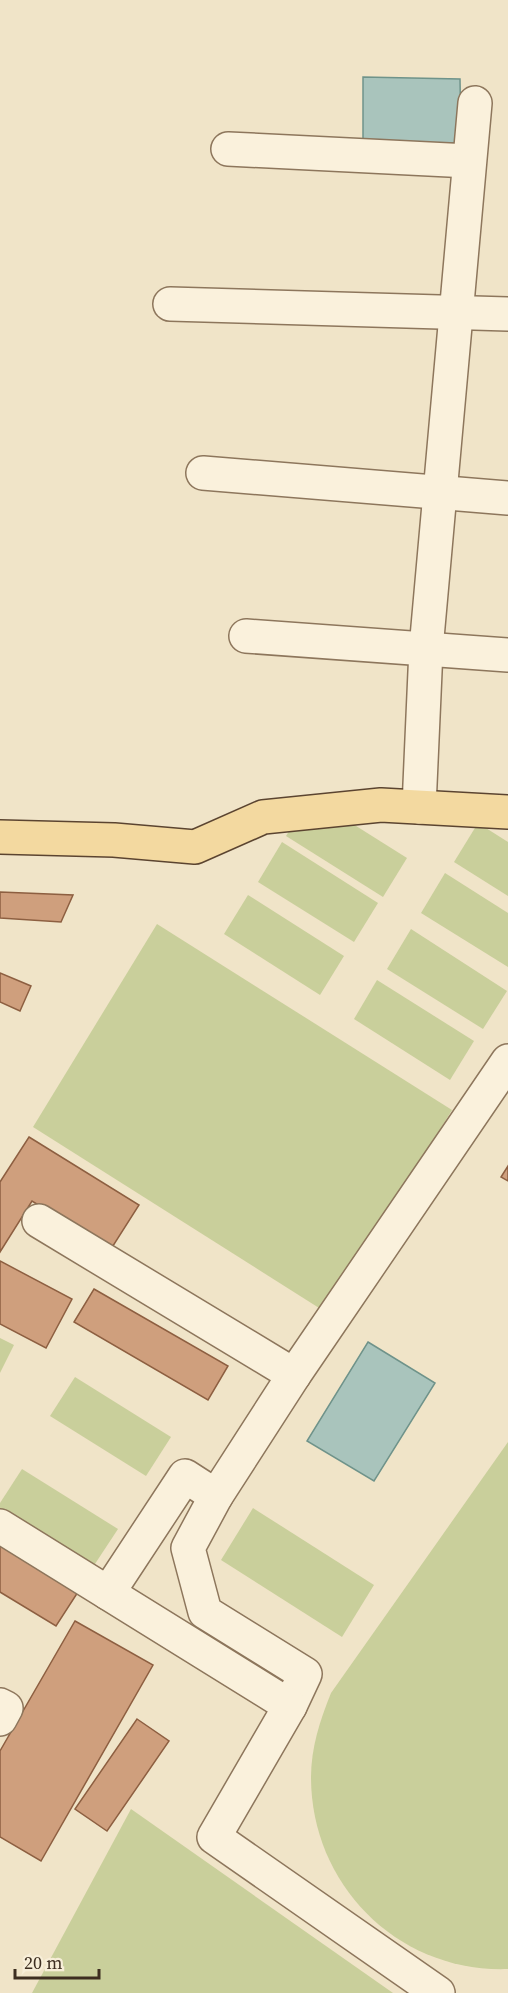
<svg xmlns="http://www.w3.org/2000/svg" width="508" height="1993" font-family="'Source Serif 4',serif">
<rect width="100%" height="100%" fill="#f0e4c8"/>
<g fill="#c9cf9b">
<path d="M 310,797 L 407,858 L 383,897 L 286,836 Z"/>
<path d="M 478,823 L 508,842 L 508,896 L 454,862 Z"/>
<path d="M 282,842 L 378,903 L 354,942 L 258,882 Z"/>
<path d="M 445,873 L 508,913 L 508,967 L 421,913 Z"/>
<path d="M 248,895 L 344,956 L 320,995 L 224,934 Z"/>
<path d="M 157,924 L 452,1110 L 327,1313 L 33,1127 Z"/>
<path d="M 411,929 L 507,991 L 483,1029 L 387,969 Z"/>
<path d="M 377,980 L 474,1041 L 450,1080 L 354,1019 Z"/>
<path d="M 0,1338 L 14,1345 L 0,1373 Z"/>
<path d="M 75,1377 L 171,1437 L 146,1476 L 50,1416 Z"/>
<path d="M 508,1442 L 508,1969 C 399,1973 311,1886 311,1777 C 311,1748 320,1720 331,1693 Z"/>
<path d="M 22,1469 L 118,1529 L 89,1573 L 0,1510 L 0,1503 Z"/>
<path d="M 253,1508 L 374,1585 L 342,1637 L 221,1560 Z"/>
<path d="M 131,1809 L 393,1993 L 32,1993 Z"/>
</g>
<g fill="#a9c4bc" stroke="#6f938a" stroke-width="1.5">
<path d="M 363,77 L 460,79 L 461,143 L 363,142 Z"/>
<path d="M 368,1342 L 435,1383 L 374,1481 L 307,1441 Z"/>
</g>
<g fill="#cf9f7d" stroke="#8d5f41" stroke-width="1.5">
<path d="M 0,892 L 73,895 L 61,922 L 0,918 Z"/>
<path d="M 0,973 L 31,986 L 20,1011 L 0,1002 Z"/>
<path d="M 29,1137 L 139,1205 L 111,1249 L 32,1201 L 0,1252 L 0,1182 Z"/>
<path d="M 508,1166 L 508,1181 L 501,1177 Z"/>
<path d="M 0,1261 L 72,1299 L 46,1348 L 0,1324 Z"/>
<path d="M 94,1289 L 228,1366 L 208,1400 L 74,1322 Z"/>
<path d="M 0,1545 L 78,1592 L 56,1626 L 0,1592 Z"/>
<path d="M 75,1621 L 153,1665 L 41,1861 L 0,1837 L 0,1751 Z"/>
<path d="M 137,1719 L 169,1741 L 107,1831 L 75,1809 Z"/>
</g>
<g fill="none" stroke-linecap="round" stroke-linejoin="round">
<g stroke="#8d765c" stroke-width="36">
<g id="minor">
<path d="M 228,149 L 469,161"/>
<path d="M 170,304 L 508,314"/>
<path d="M 203,473 L 508,498"/>
<path d="M 246,636 L 508,655"/>
<path d="M 419,807 L 426,649 L 475,103"/>
<path d="M 39,1221 L 294,1375 L 216,1496 L 188,1548 L 205,1612 L 305,1674 L 290,1706"/>
<path d="M 294,1375 L 508,1061"/>
<path d="M 0,1526 L 290,1706 L 214,1837 L 438,1993"/>
<path d="M 108,1593 L 185,1476 L 216,1496"/>
<path d="M 0,1705 L 6,1708 L 0,1719"/>
</g>
</g>
<g stroke="#5b4430" stroke-width="36">
<path id="major" d="M 0,837 L 114,840 L 195,847 L 263,817 L 381,805 L 508,812"/>
</g>
<use href="#minor" stroke="#faf1dc" stroke-width="33"/>
<use href="#major" stroke="#f3d9a0" stroke-width="33"/>
</g>
<path d="M15 1969v9h84v-9" fill="none" stroke="#3d2e20" stroke-width="3"/>
<text x="24" y="1969" font-size="18" fill="#3d2e20" stroke="#f7eed8" stroke-width="4.5" paint-order="stroke">20 m</text>
</svg>
